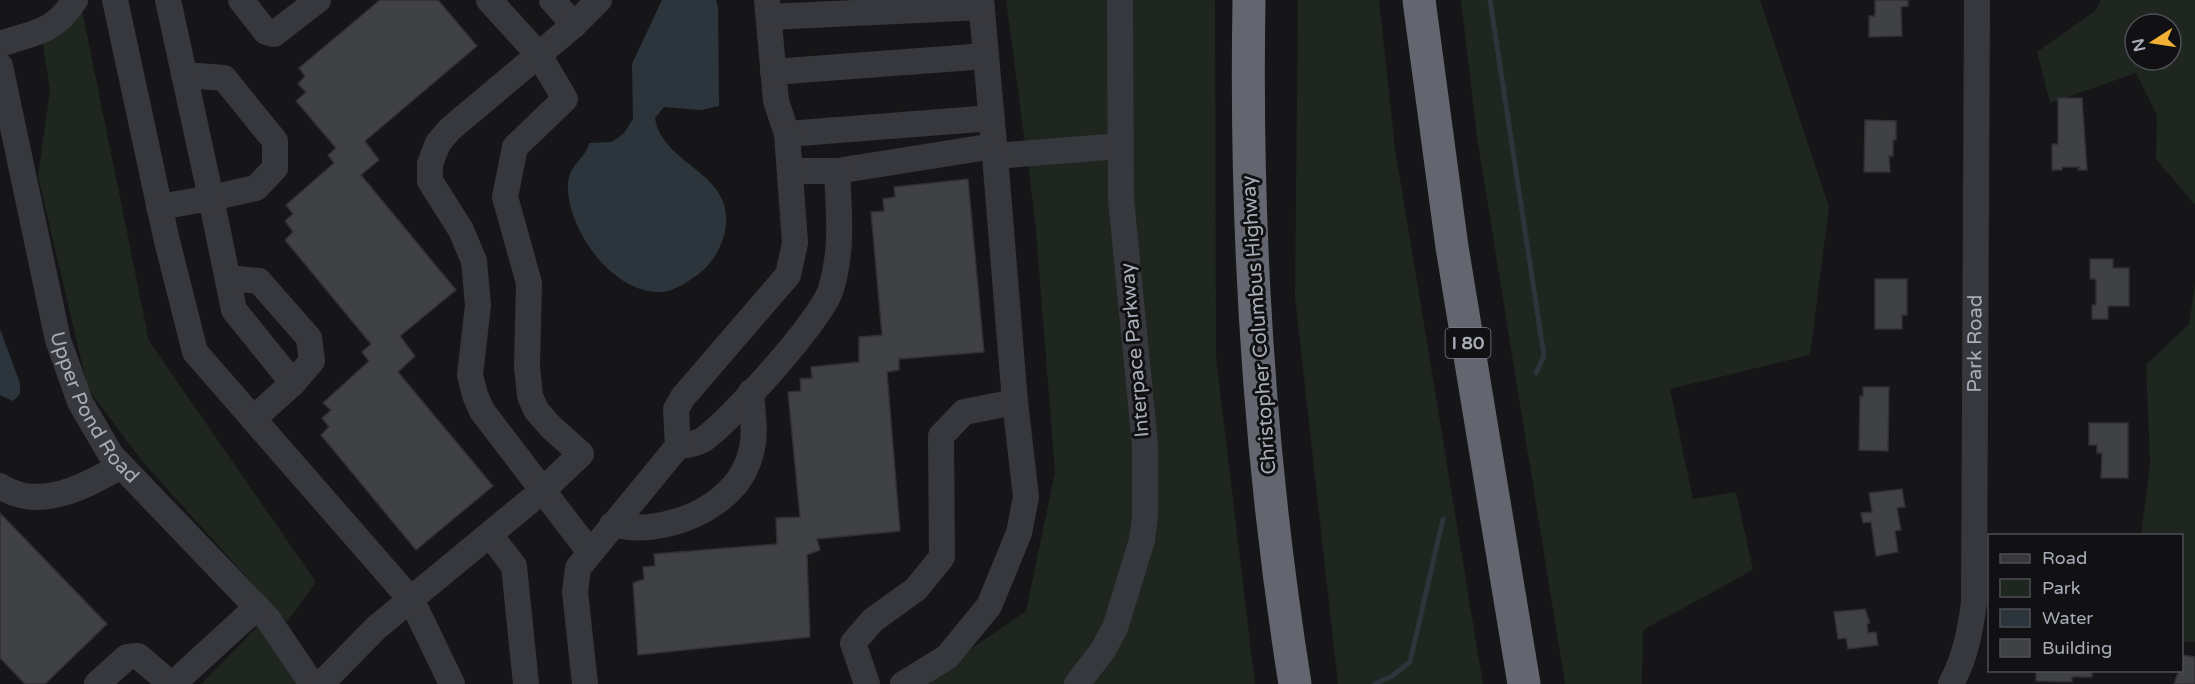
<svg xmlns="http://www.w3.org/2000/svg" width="2195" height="684" font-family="'Varela Round',sans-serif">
<rect width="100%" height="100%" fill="#161618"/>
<g fill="#1e261f" fill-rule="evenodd">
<path d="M 80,0 L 149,341 L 316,582 L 287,622 L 142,461 L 88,389 L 38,176 L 50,91 L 40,24 Z"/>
<path d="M 1006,0 L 1215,0 L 1216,357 L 1255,684 L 920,684 L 1026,611 L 1055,472 L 1035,219 Z"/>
<path d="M 1298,0 L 1379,0 L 1395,148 L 1483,684 L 1338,684 L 1295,296 Z"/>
<path d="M 1461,0 L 1760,0 L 1829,207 L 1810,355 L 1670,389 L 1693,499 L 1736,492 L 1753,570 L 1643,630 L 1642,684 L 1565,684 L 1477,137 Z"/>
<path d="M 2101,0 L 2195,0 L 2195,205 L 2156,159 L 2157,115 L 2136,73 L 2050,103 L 2037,52 L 2095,11 ZM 2135,24 L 2171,24 L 2171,60 L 2135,60 Z"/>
<path d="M 2195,285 L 2195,642 L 2182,642 L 2182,536 L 2141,535 L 2150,465 L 2146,365 L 2189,324 Z"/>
<path d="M 262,622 L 297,684 L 201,684 Z"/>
</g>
<g fill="#2c353c">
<path d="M 662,0 L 716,0 L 718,8 L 719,106 L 701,110 L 664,107 L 655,118 C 662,166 737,172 725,231 C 721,250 711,265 696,276 C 687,282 674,291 663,292 C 615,295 571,235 568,191 C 566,164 586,160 589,143 L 612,142 L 624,133 L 633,119 L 632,64 Z"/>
<path d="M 0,329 L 20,383 L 20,394 L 13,401 L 0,395 Z"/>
</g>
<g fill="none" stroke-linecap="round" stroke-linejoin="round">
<g stroke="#2c353c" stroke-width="5">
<path d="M 1490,0 L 1544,356 L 1536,373"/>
<path d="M 1375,684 L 1392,676 L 1410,662 L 1443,519"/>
</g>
</g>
<g fill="#404145" stroke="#303034" stroke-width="1.5">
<path d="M 380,0 L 438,0 L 477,46 L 365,141 L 379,160 L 361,175 L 456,290 L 400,336 L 415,356 L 398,372 L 493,486 L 416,550 L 321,435 L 329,427 L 322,418 L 331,410 L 323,403 L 369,361 L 362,352 L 371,344 L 285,240 L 293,232 L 285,221 L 293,214 L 286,205 L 334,163 L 328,155 L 336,148 L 296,101 L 306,92 L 298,84 L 305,76 L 299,68 Z"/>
<path d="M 1875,0 L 1908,0 L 1908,6 L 1901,7 L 1902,36 L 1869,37 L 1869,16 L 1875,16 Z"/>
<path d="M 2058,98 L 2082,98 L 2087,170 L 2078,170 L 2079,167 L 2062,167 L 2062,170 L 2052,170 L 2052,144 L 2058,144 Z"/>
<path d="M 1865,120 L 1896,121 L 1896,140 L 1893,140 L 1893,156 L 1889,156 L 1890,172 L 1864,172 Z"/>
<path d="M 968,179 L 984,352 L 899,359 L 899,370 L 887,372 L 900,531 L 817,539 L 820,550 L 807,555 L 810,637 L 638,655 L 633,583 L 644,579 L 643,567 L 655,566 L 654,554 L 777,544 L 776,518 L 800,517 L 788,392 L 801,391 L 800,379 L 812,378 L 811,367 L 859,362 L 859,337 L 882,335 L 871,212 L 884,211 L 883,199 L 895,197 L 894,187 Z"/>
<path d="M 2090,259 L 2113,259 L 2113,268 L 2129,268 L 2129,306 L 2108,306 L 2108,319 L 2092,319 L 2092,305 L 2096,305 L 2096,279 L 2090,279 Z"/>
<path d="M 1875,279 L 1907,279 L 1907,315 L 1902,315 L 1902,329 L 1875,329 Z"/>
<path d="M 1863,387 L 1889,387 L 1888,451 L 1859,450 L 1860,396 L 1863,396 Z"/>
<path d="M 2089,423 L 2128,423 L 2128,478 L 2101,478 L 2102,453 L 2097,453 L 2097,445 L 2089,445 Z"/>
<path d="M 1902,489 L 1905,507 L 1897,508 L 1901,530 L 1895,531 L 1898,552 L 1876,556 L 1871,522 L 1863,523 L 1861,513 L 1872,512 L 1869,493 Z"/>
<path d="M 0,513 L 107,624 L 45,684 L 25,684 L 0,658 Z"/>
<path d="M 1865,609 L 1870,623 L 1867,624 L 1868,633 L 1876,632 L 1878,645 L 1848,649 L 1846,638 L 1838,639 L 1834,612 Z"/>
<path d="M 2182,655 L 2195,657 L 2195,684 L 2174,684 L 2179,670 L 2182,670 Z"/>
<path d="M 2036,670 L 2092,670 L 2092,677 L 2072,677 L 2072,682 L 2036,681 Z"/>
</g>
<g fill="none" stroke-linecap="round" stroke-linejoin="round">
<g stroke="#37383d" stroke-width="26">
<path d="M 115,0 L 166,237 L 195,352 L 412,601 L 452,684"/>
<path d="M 241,0 L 266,32 L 274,34 L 318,0"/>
<path d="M 552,0 L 574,25"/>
<path d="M 767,0 L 776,101 L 787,134 L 992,118"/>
<path d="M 981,0 L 995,156 L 1120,146"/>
<path d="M 769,17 L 982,7"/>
<path d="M 0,44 C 35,32 54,33 75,0"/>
<path id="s1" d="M 0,66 L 58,340 L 80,402 L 111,455 L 268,619 L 312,684"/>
<path d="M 773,72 L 986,56"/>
<path d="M 184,75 L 224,78 L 275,141 L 275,168 L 256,188 L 211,198 L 234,310 L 293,383 L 253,419"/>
<path d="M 837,171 L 994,146"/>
<path d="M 159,207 L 211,198 L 168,0"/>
<path d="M 228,278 L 259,281 L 309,338 L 312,361 L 293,383"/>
<path d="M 678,446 C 686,445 697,444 704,439 C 731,420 822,319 831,289 C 843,248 839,214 837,171 L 790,171"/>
<path d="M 0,486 C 39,512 86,486 121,466"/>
<path d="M 612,525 C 624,526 637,529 649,527 C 694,522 743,496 752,448 C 756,431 752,410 751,392"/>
<path d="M 490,535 L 514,566 L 526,684"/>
<path d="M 589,551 L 482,411 L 475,395 L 470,375 L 478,305 L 474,261 L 461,230 L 430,181 L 430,164 L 438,143 L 450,129 L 574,25 L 599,0"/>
<path d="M 97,684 L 127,657 L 138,656 L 171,684"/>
<path d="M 173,684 L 257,607"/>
<path d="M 321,684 L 376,628 L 542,491 L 581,454 L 551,427 L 536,410 L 530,396 L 527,367 L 529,283 L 505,197 L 515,147 L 565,99 L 539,55 L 489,0"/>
<path d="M 585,684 L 575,592 L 578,568 L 678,446 L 676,409 L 683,397 L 788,275 L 795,243 L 787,134"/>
<path d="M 867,684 L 853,643 L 873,620 L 916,589 L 942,557 L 941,436 L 964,412 L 1015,402"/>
<path d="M 903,684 L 947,657 L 989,606 L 1019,533 L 1026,497 L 1015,402 L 995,156"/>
<path d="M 1077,684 L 1103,650 L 1115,628 L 1142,540 L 1145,516 L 1145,445 L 1121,199 L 1120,0"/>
<path id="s2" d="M 1951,684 C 1965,658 1970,632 1974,603 L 1977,0"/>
</g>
<g stroke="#63666e" stroke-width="33">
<path d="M 1249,0 C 1245,229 1259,458 1295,684"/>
<path d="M 1419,0 L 1452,247 L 1524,684"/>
</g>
</g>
<g text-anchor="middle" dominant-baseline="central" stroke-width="6" stroke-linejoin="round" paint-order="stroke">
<rect fill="#111113" stroke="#7b7e86" stroke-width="1.5" x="1445.5" y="328" width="45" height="30" rx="4.5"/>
<g font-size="18" font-weight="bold" fill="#a8adb8">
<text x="1468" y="343">I 80</text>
</g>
<g font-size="20" fill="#a8adb8" stroke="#111113">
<text transform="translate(1259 325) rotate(-94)">Christopher Columbus Highway</text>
<text stroke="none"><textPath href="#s2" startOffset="344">Park Road</textPath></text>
<text transform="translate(1135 350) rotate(-95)">Interpace Parkway</text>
<text stroke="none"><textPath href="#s1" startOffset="357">Upper Pond Road</textPath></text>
</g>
</g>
<rect x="1988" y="534" width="195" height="138" fill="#111113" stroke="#4d4f55" stroke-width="1.5"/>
<rect x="2000" y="554" width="30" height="9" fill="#37383d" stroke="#4d4f55" stroke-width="1.5"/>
<text x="2042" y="564" font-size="18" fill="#a8adb8">Road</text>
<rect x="2000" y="579" width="30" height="18" fill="#1e261f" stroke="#4d4f55" stroke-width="1.5"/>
<text x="2042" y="594" font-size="18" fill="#a8adb8">Park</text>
<rect x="2000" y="609" width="30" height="18" fill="#2c353c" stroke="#4d4f55" stroke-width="1.5"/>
<text x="2042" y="624" font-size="18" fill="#a8adb8">Water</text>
<rect x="2000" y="639" width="30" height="18" fill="#404145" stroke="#4d4f55" stroke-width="1.5"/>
<text x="2042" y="654" font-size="18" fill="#a8adb8">Building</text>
<g transform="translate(2153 42) rotate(258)"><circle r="28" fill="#111113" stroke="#4d4f55" stroke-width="1.5"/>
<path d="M0-4.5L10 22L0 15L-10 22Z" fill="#f2b134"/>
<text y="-9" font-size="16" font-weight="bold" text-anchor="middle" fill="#a8adb8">N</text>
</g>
</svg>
